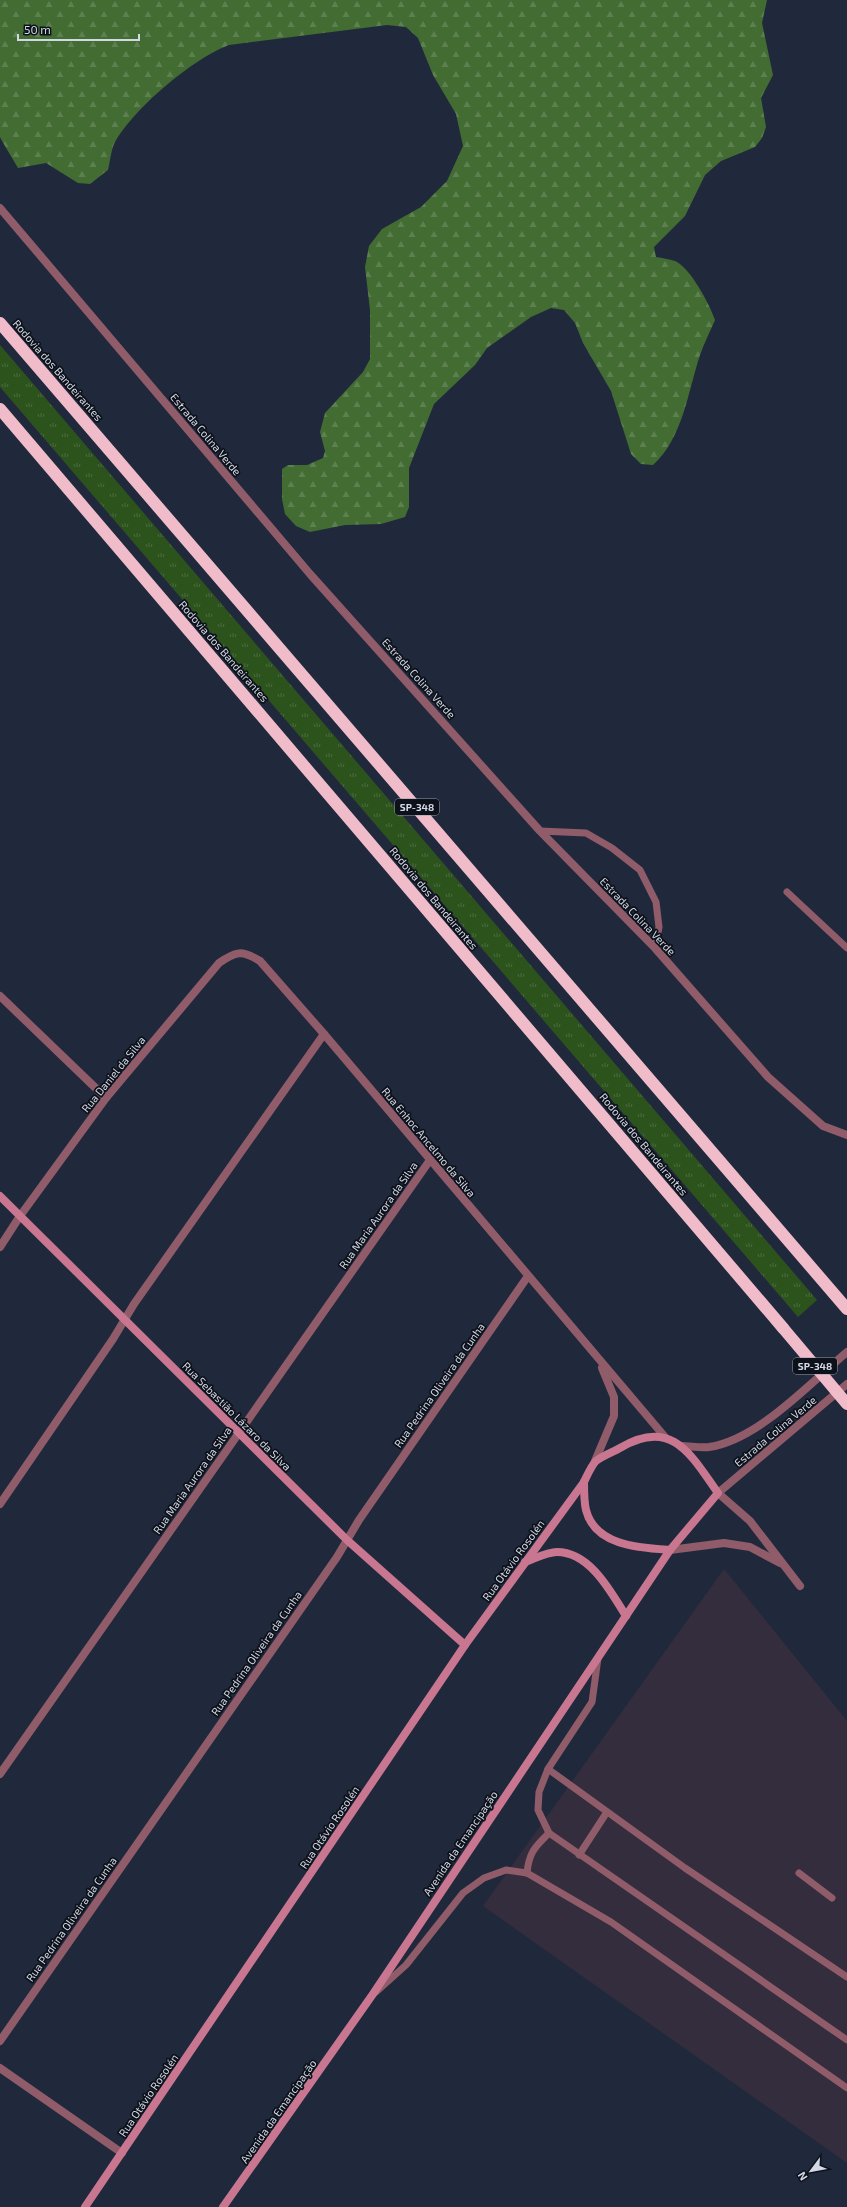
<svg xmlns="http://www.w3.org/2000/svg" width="847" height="2207" font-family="'Exo 2',sans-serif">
<defs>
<pattern id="grass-tufts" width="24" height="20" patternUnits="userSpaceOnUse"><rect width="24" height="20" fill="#2d531d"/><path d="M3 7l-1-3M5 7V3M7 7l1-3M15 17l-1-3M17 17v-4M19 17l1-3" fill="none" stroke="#4b6b3e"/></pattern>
<pattern id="forest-firs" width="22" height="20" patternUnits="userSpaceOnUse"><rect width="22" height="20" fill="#436c33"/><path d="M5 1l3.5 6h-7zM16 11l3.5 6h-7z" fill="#5d8050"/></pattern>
</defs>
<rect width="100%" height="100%" fill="#20293c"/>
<path fill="#332d3d" d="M 724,1569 L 847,1721 L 847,2163 L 483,1906 Z"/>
<path fill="url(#grass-tufts)" d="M 0,345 L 817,1300 L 798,1317 L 0,387 Z"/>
<path fill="url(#forest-firs)" d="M 0,0 L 767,0 L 762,23 L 773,75 L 761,98 L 766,127 L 762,138 L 755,147 L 721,161 L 705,175 L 685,216 L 654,247 L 656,257 C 662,258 669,259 675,261 C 690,267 710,305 715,320 C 710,332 704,343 700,355 C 688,391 683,438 653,465 L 641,464 L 631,454 L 611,391 L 583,343 L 575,323 L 564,310 L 551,308 L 531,317 L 487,348 L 475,365 L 434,404 L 409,468 L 409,507 L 405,517 L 381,524 L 345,525 L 310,532 L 296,526 L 285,514 L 282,499 L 282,469 L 288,465 L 307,465 L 323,458 L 325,451 L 320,432 L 325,413 L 363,372 L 370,359 L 370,310 L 365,267 L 369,246 L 382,229 L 421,207 L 447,181 L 463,146 L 456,114 L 433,75 L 418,38 L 406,27 L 387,25 L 229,45 C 192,59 133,109 114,144 C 111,151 110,162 108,170 L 90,184 L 78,183 L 46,163 L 18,168 L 2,141 L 0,137 Z"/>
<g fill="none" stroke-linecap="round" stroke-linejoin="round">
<g stroke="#905c6a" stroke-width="7">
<path d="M 540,831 L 586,833 L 612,848 L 640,870 L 656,902 L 659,927 L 655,948"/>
<path d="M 787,892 L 847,948"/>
<path d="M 598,1658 L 592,1702 L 548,1769 L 539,1792 L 538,1810 L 549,1833 L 847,2040"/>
<path d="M 548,1769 L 685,1868 L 847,1977"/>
<path d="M 579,1855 L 607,1812"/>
<path d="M 527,1873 C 529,1852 535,1847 549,1833"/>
<path d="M 799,1873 L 832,1898"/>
<path d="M 376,1992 L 406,1965 L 463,1893 L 484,1878 L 506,1870 L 527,1873 L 611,1922 L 847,2088"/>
</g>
<g stroke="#905c6a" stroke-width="8">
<path d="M 0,208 L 310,574 L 540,831 L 655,948 L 768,1077 L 823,1126 L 847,1135"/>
<path d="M 0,996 L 106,1098"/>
<path d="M 0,1247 L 20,1216 L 106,1098 L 219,963 C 236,951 242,950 260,961 L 324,1034 L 665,1437"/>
<path d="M 681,1446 C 690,1446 700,1448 709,1447 C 758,1440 810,1383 847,1352"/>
<path d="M 595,1461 L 614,1416 L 614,1397 L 602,1368"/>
<path d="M 0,1504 L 113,1339 L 134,1304 L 324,1034"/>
<path d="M 670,1550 L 724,1543 L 750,1547 L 780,1563"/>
<path d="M 800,1586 L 750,1521 L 718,1493 L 847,1384"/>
<path d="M 0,1774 L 430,1160"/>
<path d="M 0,2041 L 337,1557 L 359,1520 L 528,1276"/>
<path d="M 0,2068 L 122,2153"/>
</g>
<g stroke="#c97790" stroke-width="8">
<path d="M 0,1196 L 347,1540 L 465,1645"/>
<path d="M 584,1482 C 584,1491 584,1502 586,1510 C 595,1546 640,1548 670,1550"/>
<path d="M 525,1562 C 534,1559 547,1552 557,1552 C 590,1552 611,1592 626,1616"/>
<path d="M 85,2207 L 465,1645 L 584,1482 C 587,1476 591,1466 596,1461 C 602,1456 613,1452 620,1448 C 672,1417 691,1455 718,1493 L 670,1550 L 373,1994 L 223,2207"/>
</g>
<g stroke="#f1bcca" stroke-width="12">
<path d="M 0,323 L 847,1309"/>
<path d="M 0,409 L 783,1328"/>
</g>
<path stroke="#f1bcca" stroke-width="12" d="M 783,1328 L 847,1404"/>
</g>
<g text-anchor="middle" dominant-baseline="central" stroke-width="3.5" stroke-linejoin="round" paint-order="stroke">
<g fill="#0d111a" stroke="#979ca8" stroke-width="1">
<rect x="395" y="799" width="44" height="16" rx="3"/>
<rect x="793" y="1358" width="44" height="16" rx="3"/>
</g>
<g font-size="10" font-weight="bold" fill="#d2d8e5">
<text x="417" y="807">SP-348</text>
<text x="815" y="1366">SP-348</text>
</g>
<g font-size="11" fill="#d2d8e5" stroke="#0d111a">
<text transform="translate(58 370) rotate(49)">Rodovia dos Bandeirantes</text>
<text transform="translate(206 434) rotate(50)">Estrada Colina Verde</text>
<text transform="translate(224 651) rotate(49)">Rodovia dos Bandeirantes</text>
<text transform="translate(419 678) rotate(48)">Estrada Colina Verde</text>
<text transform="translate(434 898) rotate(50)">Rodovia dos Bandeirantes</text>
<text transform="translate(638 916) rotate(46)">Estrada Colina Verde</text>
<text transform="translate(113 1074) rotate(-51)">Rua Daniel da Silva</text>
<text transform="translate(429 1142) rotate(50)">Rua Enhoc Ancelmo da Silva</text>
<text transform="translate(644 1144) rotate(50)">Rodovia dos Bandeirantes</text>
<text transform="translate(378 1215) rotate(-55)">Rua Maria Aurora da Silva</text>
<text transform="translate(439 1385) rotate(-55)">Rua Pedrina Oliveira da Cunha</text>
<text transform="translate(237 1416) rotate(45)">Rua Sebastião Lázaro da Silva</text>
<text transform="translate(775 1431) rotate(-40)">Estrada Colina Verde</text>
<text transform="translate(192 1480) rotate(-55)">Rua Maria Aurora da Silva</text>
<text transform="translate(513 1560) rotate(-54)">Rua Otávio Rosolén</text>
<text transform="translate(256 1653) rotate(-55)">Rua Pedrina Oliveira da Cunha</text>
<text transform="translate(329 1827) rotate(-56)">Rua Otávio Rosolén</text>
<text transform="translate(460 1843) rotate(-56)">Avenida da Emancipação</text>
<text transform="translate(71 1919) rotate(-55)">Rua Pedrina Oliveira da Cunha</text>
<text transform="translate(148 2095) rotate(-56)">Rua Otávio Rosolén</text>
<text transform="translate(278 2111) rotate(-55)">Avenida da Emancipação</text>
</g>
</g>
<g transform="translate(811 2171) rotate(238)" stroke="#0d111a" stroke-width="3" paint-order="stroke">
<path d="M0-3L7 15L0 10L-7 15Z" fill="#d2d8e5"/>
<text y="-6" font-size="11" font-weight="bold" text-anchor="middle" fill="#d2d8e5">N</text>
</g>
<path d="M18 34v6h121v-6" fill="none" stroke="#d2d8e5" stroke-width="2"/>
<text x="24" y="34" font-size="12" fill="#d2d8e5" stroke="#0d111a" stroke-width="3" paint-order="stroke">50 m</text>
</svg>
